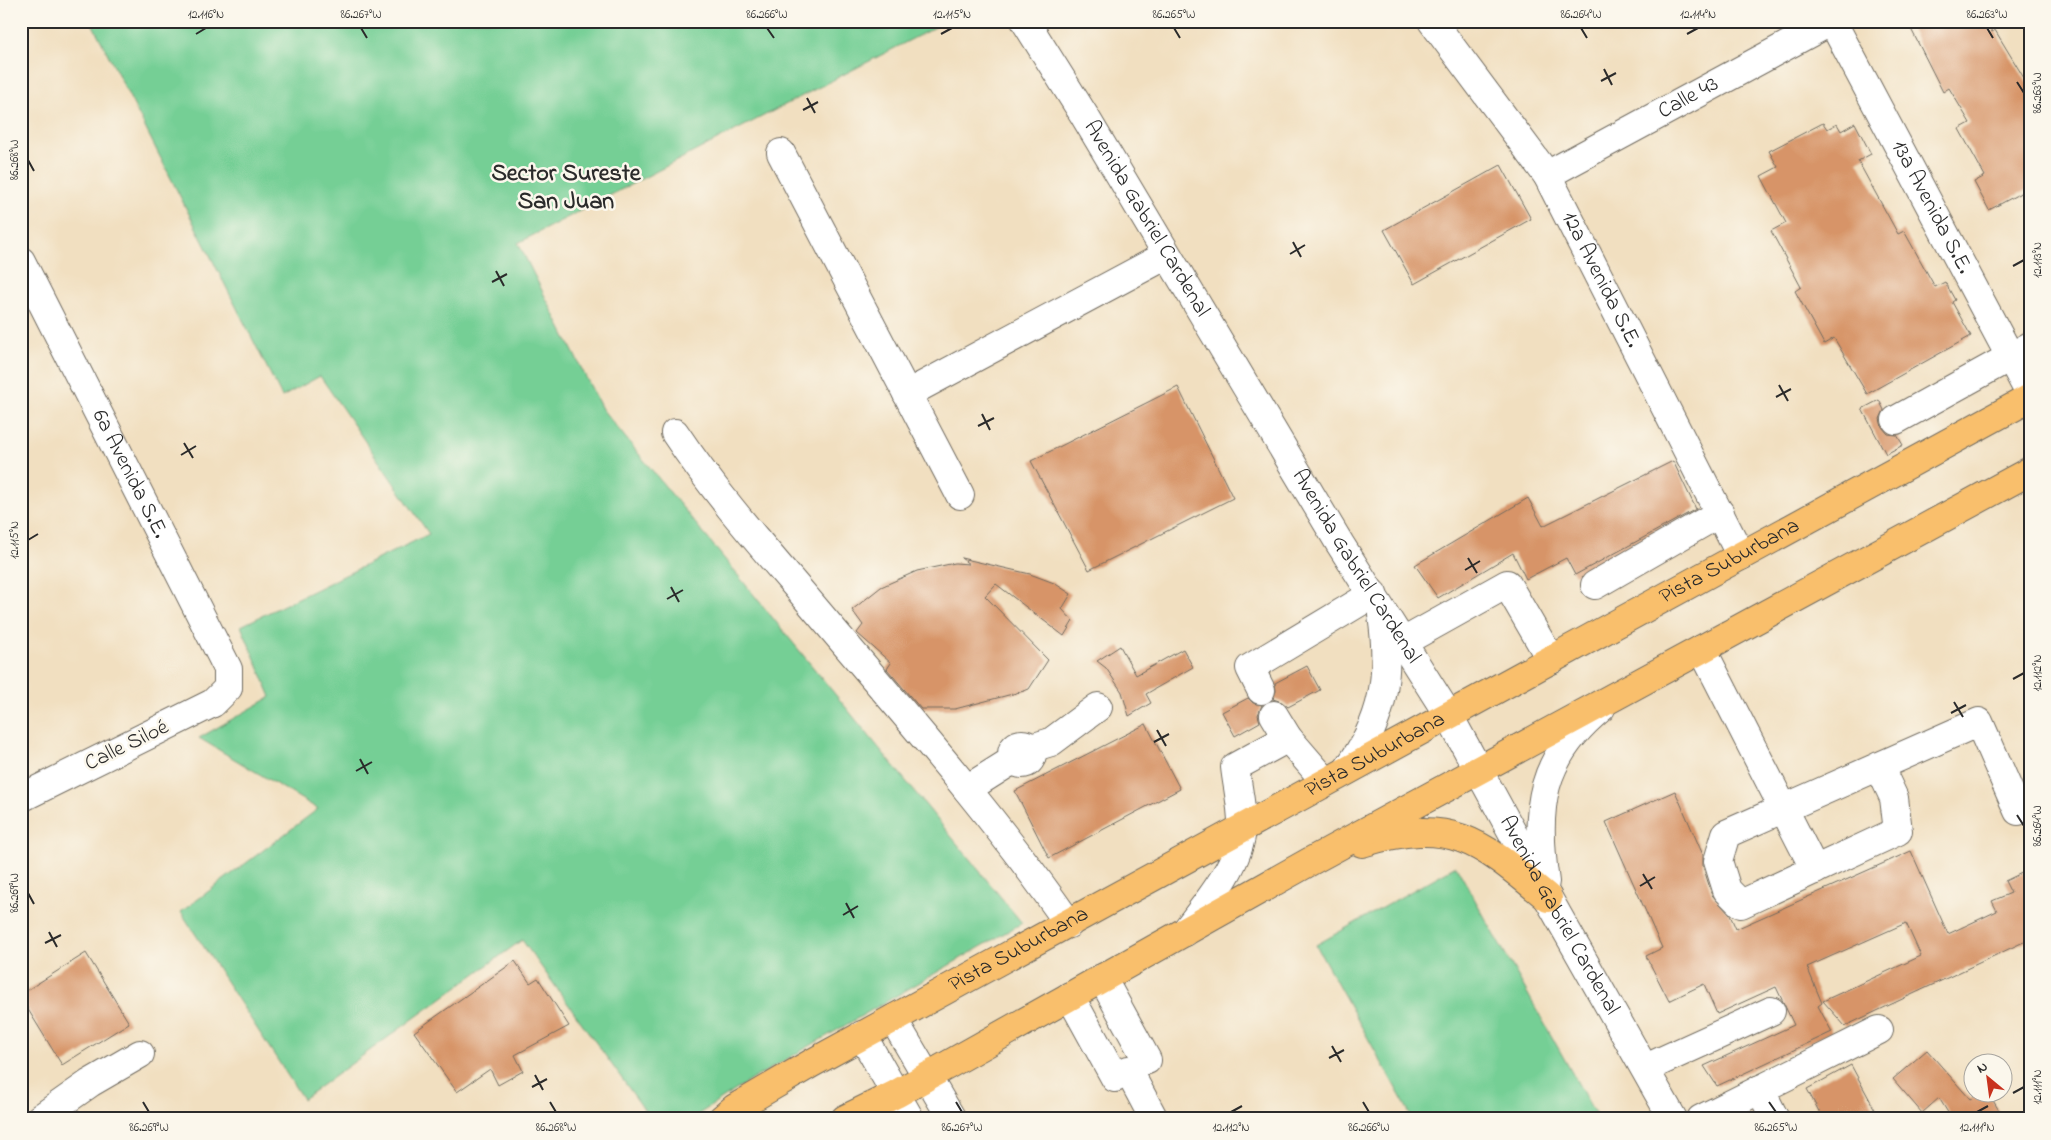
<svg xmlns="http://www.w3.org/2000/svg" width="2051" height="1140" font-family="'Indie Flower',sans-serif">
<rect width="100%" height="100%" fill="#fbf7ec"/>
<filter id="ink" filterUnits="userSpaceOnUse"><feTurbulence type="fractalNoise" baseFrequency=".02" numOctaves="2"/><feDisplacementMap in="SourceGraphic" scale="10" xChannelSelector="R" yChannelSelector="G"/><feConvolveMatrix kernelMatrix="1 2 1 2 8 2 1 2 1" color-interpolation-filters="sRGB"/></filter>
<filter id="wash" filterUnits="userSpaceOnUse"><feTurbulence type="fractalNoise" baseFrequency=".0096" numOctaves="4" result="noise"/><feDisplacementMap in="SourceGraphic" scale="20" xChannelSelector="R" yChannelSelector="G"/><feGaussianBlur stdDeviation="1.12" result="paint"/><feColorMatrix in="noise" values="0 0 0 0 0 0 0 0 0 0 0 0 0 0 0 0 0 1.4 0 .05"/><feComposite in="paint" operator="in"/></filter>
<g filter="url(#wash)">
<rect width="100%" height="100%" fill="#f1dfc0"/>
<g fill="#75cf95" stroke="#507d60">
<path d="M 91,21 L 947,21 L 518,243 L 602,409 L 1022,923 L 751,1080 L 691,1119 L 651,1119 L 522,940 L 303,1099 L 181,912 L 318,809 L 199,738 L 271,697 L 241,626 L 429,534 L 320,376 L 282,397 Z"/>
<path d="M 1456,866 L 1598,1119 L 1413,1119 L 1316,945 Z"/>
</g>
<g id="blocks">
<g fill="#d79468">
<path d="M 1907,21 L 1986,21 L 1992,32 L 1995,30 L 2030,88 L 2030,188 L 1989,210 L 1974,182 L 1985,176 L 1959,129 L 1970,123 L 1949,88 L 1943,92 Z"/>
<path d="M 1823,123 L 1827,129 L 1837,124 L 1841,131 L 1855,123 L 1871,154 L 1858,161 L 1898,234 L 1904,231 L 1935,287 L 1945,282 L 1955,300 L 1952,302 L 1971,336 L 1867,394 L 1834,338 L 1824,344 L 1795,291 L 1801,287 L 1771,231 L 1786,223 L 1761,176 L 1778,167 L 1769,151 Z"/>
<path d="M 1501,165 L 1531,219 L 1414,284 L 1384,230 Z"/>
<path d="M 1178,387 L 1233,498 L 1089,570 L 1031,461 Z"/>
<path d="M 1879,400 L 1884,410 L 1880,419 L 1882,427 L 1888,434 L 1897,435 L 1903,445 L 1886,454 L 1862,409 Z"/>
<path d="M 1673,461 L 1696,509 L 1575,575 L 1566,558 L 1526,579 L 1513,553 L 1438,598 L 1415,565 L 1528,498 L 1543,526 Z"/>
<path d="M 961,558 L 1030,574 L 1054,583 L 1071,594 L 1062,609 L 1073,621 L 1064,636 L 996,584 L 985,596 L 1048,660 L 1029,689 L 1024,691 L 955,709 L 921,709 L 887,669 L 891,663 L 857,633 L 863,625 L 852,610 L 881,587 L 917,571 L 955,563 L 969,564 Z"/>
<path d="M 1120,646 L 1136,675 L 1183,649 L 1193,667 L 1146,694 L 1151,703 L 1129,716 L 1122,692 L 1106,668 L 1097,661 Z"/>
<path d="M 1307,666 L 1320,690 L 1288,707 L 1282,702 L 1273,699 L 1276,691 L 1275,683 Z"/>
<path d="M 1248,698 L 1253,703 L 1262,705 L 1258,715 L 1260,722 L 1235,736 L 1222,712 Z"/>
<path d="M 1146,724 L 1180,789 L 1049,858 L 1015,791 Z"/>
<path d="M 1675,791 L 1703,855 L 1703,866 L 1712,895 L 1730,915 L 1736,929 L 1911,851 L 1948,934 L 1997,911 L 1992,901 L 2011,893 L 2005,881 L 2030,869 L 2030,939 L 1845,1026 L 1823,1001 L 1921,956 L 1906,923 L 1807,967 L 1822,1003 L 1818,1006 L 1832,1032 L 1717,1086 L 1704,1066 L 1794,1025 L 1776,987 L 1717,1014 L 1704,984 L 1669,1001 L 1646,956 L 1662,948 L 1606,822 Z"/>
<path d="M 86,953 L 129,1023 L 62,1065 L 21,998 L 21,994 Z"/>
<path d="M 515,961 L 530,983 L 538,978 L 569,1026 L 515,1055 L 523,1071 L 498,1085 L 490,1069 L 457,1092 L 414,1032 Z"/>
<path d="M 1927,1050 L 1970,1099 L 1981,1092 L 1988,1092 L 2004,1119 L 1952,1119 L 1939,1098 L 1922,1113 L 1893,1079 Z"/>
<path d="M 1851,1065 L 1880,1119 L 1823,1119 L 1807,1089 Z"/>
</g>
</g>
</g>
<g filter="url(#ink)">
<use href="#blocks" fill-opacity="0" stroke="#706a5f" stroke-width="1"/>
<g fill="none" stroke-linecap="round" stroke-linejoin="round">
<g stroke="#706a5f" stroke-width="30">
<g id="minor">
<path id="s1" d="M 1025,21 L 1084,115 L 1340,544 L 1449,716 L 1548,898 L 1673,1119"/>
<path id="s2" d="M 1432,21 L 1547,175 L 1741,556"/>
<path id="s3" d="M 1832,21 L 2030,394"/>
<path d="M 781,153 L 960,495"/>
<path id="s4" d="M 1547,175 L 1832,21"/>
<path id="s5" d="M 21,261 L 228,669 L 228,688 L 213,703 L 21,798"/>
<path d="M 907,394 L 1167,255"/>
<path d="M 1896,420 L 2030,346"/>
<path d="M 675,433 C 715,493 761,545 807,599 C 897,706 990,810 1069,924"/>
<path d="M 1595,585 L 1720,513"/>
<path d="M 1403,642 L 1507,584 L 1551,660"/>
<path d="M 1702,649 L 1815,870"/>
<path d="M 1261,690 L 1250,668 L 1373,594"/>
<path d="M 1274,715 L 1288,738 L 1326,782"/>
<circle cx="1022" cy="754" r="10"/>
<path d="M 1031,748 L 1051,742 L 1098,707"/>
<path d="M 1879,766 L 1894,798 L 1898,831 L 1741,904 L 1727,890 L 1718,861 L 1726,834 L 1979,722 L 2018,811"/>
<path d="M 1347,770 C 1384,720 1391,676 1382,615"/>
<path d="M 967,789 L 1013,760"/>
<path d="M 1545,882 C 1534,807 1540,758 1601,708"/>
<path d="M 1185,932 C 1206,904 1240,865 1242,828 C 1243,809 1237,786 1235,767 L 1288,738"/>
<path d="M 1102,978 L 1147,1060"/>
<path d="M 1070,996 L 1115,1078"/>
<path d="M 893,1019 L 952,1119"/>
<path d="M 862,1035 L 910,1119"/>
<path d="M 1646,1068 L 1771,1011"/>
<path d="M 1128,1070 L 1154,1119"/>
<path d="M 1760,1089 L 1775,1119"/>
<path d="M 39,1119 L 90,1083 L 140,1054"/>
<path d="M 1701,1119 L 1879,1030"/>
</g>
</g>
<g stroke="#706a5f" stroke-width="30">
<g id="major">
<path d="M 1362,843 C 1453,815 1482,843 1548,898"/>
<path id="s6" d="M 722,1119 L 735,1108 L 812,1063 L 2030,398"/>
<path d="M 845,1119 L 896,1094 L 1311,861 L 2030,471"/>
</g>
</g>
<use href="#minor" stroke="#fff" stroke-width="28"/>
<use href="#major" stroke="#f9bf6c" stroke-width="28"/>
</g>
</g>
<path fill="none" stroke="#2b2b2b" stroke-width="2" d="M 361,28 L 367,38M 767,28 L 774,38M 1174,28 L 1180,38M 1581,28 L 1587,38M 1987,28 L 1993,38M 196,34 L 206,28M 941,34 L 952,28M 1687,34 L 1698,28M 1604,69 L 1612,85M 1601,81 L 1616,73M 2017,82 L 2024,93M 807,98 L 815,113M 803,110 L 818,102M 28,160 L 34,171M 1293,242 L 1301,257M 1290,254 L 1305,245M 2013,266 L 2024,260M 496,271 L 504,286M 492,282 L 507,274M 1779,385 L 1788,401M 1776,397 L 1791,389M 982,414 L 990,430M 978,426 L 994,418M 184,443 L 193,458M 181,455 L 196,446M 28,540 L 38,534M 1468,558 L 1477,573M 1465,570 L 1480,561M 671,587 L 679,602M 667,599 L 683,590M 2013,679 L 2024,673M 1954,702 L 1963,717M 1951,713 L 1966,705M 1157,730 L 1166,746M 1154,742 L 1169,734M 360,759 L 368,774M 356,771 L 372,762M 2017,815 L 2024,826M 1643,874 L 1652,889M 1640,886 L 1655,877M 28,893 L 34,904M 846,903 L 854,918M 843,915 L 858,906M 49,932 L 57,947M 45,943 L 61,935M 1332,1046 L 1341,1062M 1329,1058 L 1344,1050M 535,1075 L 543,1090M 532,1087 L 547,1079M 2013,1093 L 2024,1087M 143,1102 L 149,1112M 550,1102 L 556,1112M 956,1102 L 962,1112M 1363,1102 L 1369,1112M 1769,1102 L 1776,1112M 1231,1112 L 1242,1106M 1977,1112 L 1988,1106"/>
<g text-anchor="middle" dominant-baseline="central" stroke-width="5" stroke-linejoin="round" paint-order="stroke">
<g font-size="22" fill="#2b2b2b" stroke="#fbf7ec">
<text stroke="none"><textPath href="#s4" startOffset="161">Calle 43</textPath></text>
<text stroke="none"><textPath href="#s3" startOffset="211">13a Avenida S.E.</textPath></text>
<text stroke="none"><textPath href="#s1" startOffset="232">Avenida Gabriel Cardenal</textPath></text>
<text stroke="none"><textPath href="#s2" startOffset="310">12a Avenida S.E.</textPath></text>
<text stroke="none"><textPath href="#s5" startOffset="239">6a Avenida S.E.</textPath></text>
<text stroke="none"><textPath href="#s6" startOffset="1152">Pista Suburbana</textPath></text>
<text stroke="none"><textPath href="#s1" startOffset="638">Avenida Gabriel Cardenal</textPath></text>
<text transform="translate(127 746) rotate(-26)">Calle Siloé</text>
<text stroke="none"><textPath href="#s6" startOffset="748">Pista Suburbana</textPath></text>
<text stroke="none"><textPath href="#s1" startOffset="1042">Avenida Gabriel Cardenal</textPath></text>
<text stroke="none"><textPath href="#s6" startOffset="342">Pista Suburbana</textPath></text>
</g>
<g font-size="24" font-weight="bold" fill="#2b2b2b" stroke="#fbf7ec">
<text x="566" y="174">Sector Sureste<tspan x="566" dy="28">San Juan</tspan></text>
</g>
</g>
<rect width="2051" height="1140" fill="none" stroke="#fbf7ec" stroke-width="55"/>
<g transform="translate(1988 1078) rotate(331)"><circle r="24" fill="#fbf7ec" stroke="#a8a59f"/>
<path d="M0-4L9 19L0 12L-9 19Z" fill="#c8321e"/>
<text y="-8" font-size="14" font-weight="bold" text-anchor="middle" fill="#2b2b2b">N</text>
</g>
<rect x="28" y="28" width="1996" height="1084" fill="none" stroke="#2b2b2b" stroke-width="2"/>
<g font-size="12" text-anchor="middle" fill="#2b2b2b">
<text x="206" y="18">12.116°N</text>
<text x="361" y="18">86.267°W</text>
<text x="767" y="18">86.266°W</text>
<text x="952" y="18">12.115°N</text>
<text x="1174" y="18">86.265°W</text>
<text x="1581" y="18">86.264°W</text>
<text x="1698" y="18">12.114°N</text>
<text x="1987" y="18">86.263°W</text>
<text transform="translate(2037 93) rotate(-90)" y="4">86.263°W</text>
<text transform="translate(14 160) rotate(-90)" y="4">86.268°W</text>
<text transform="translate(2037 260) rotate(-90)" y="4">12.113°N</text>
<text transform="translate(14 540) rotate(-90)" y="4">12.115°N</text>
<text transform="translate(2037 673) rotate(-90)" y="4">12.112°N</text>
<text transform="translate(2037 826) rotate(-90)" y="4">86.264°W</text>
<text transform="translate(14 893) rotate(-90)" y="4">86.269°W</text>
<text transform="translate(2037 1087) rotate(-90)" y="4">12.111°N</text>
<text x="149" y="1131">86.269°W</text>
<text x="556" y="1131">86.268°W</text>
<text x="962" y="1131">86.267°W</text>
<text x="1231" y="1131">12.112°N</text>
<text x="1369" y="1131">86.266°W</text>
<text x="1776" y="1131">86.265°W</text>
<text x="1977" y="1131">12.111°N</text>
</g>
</svg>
